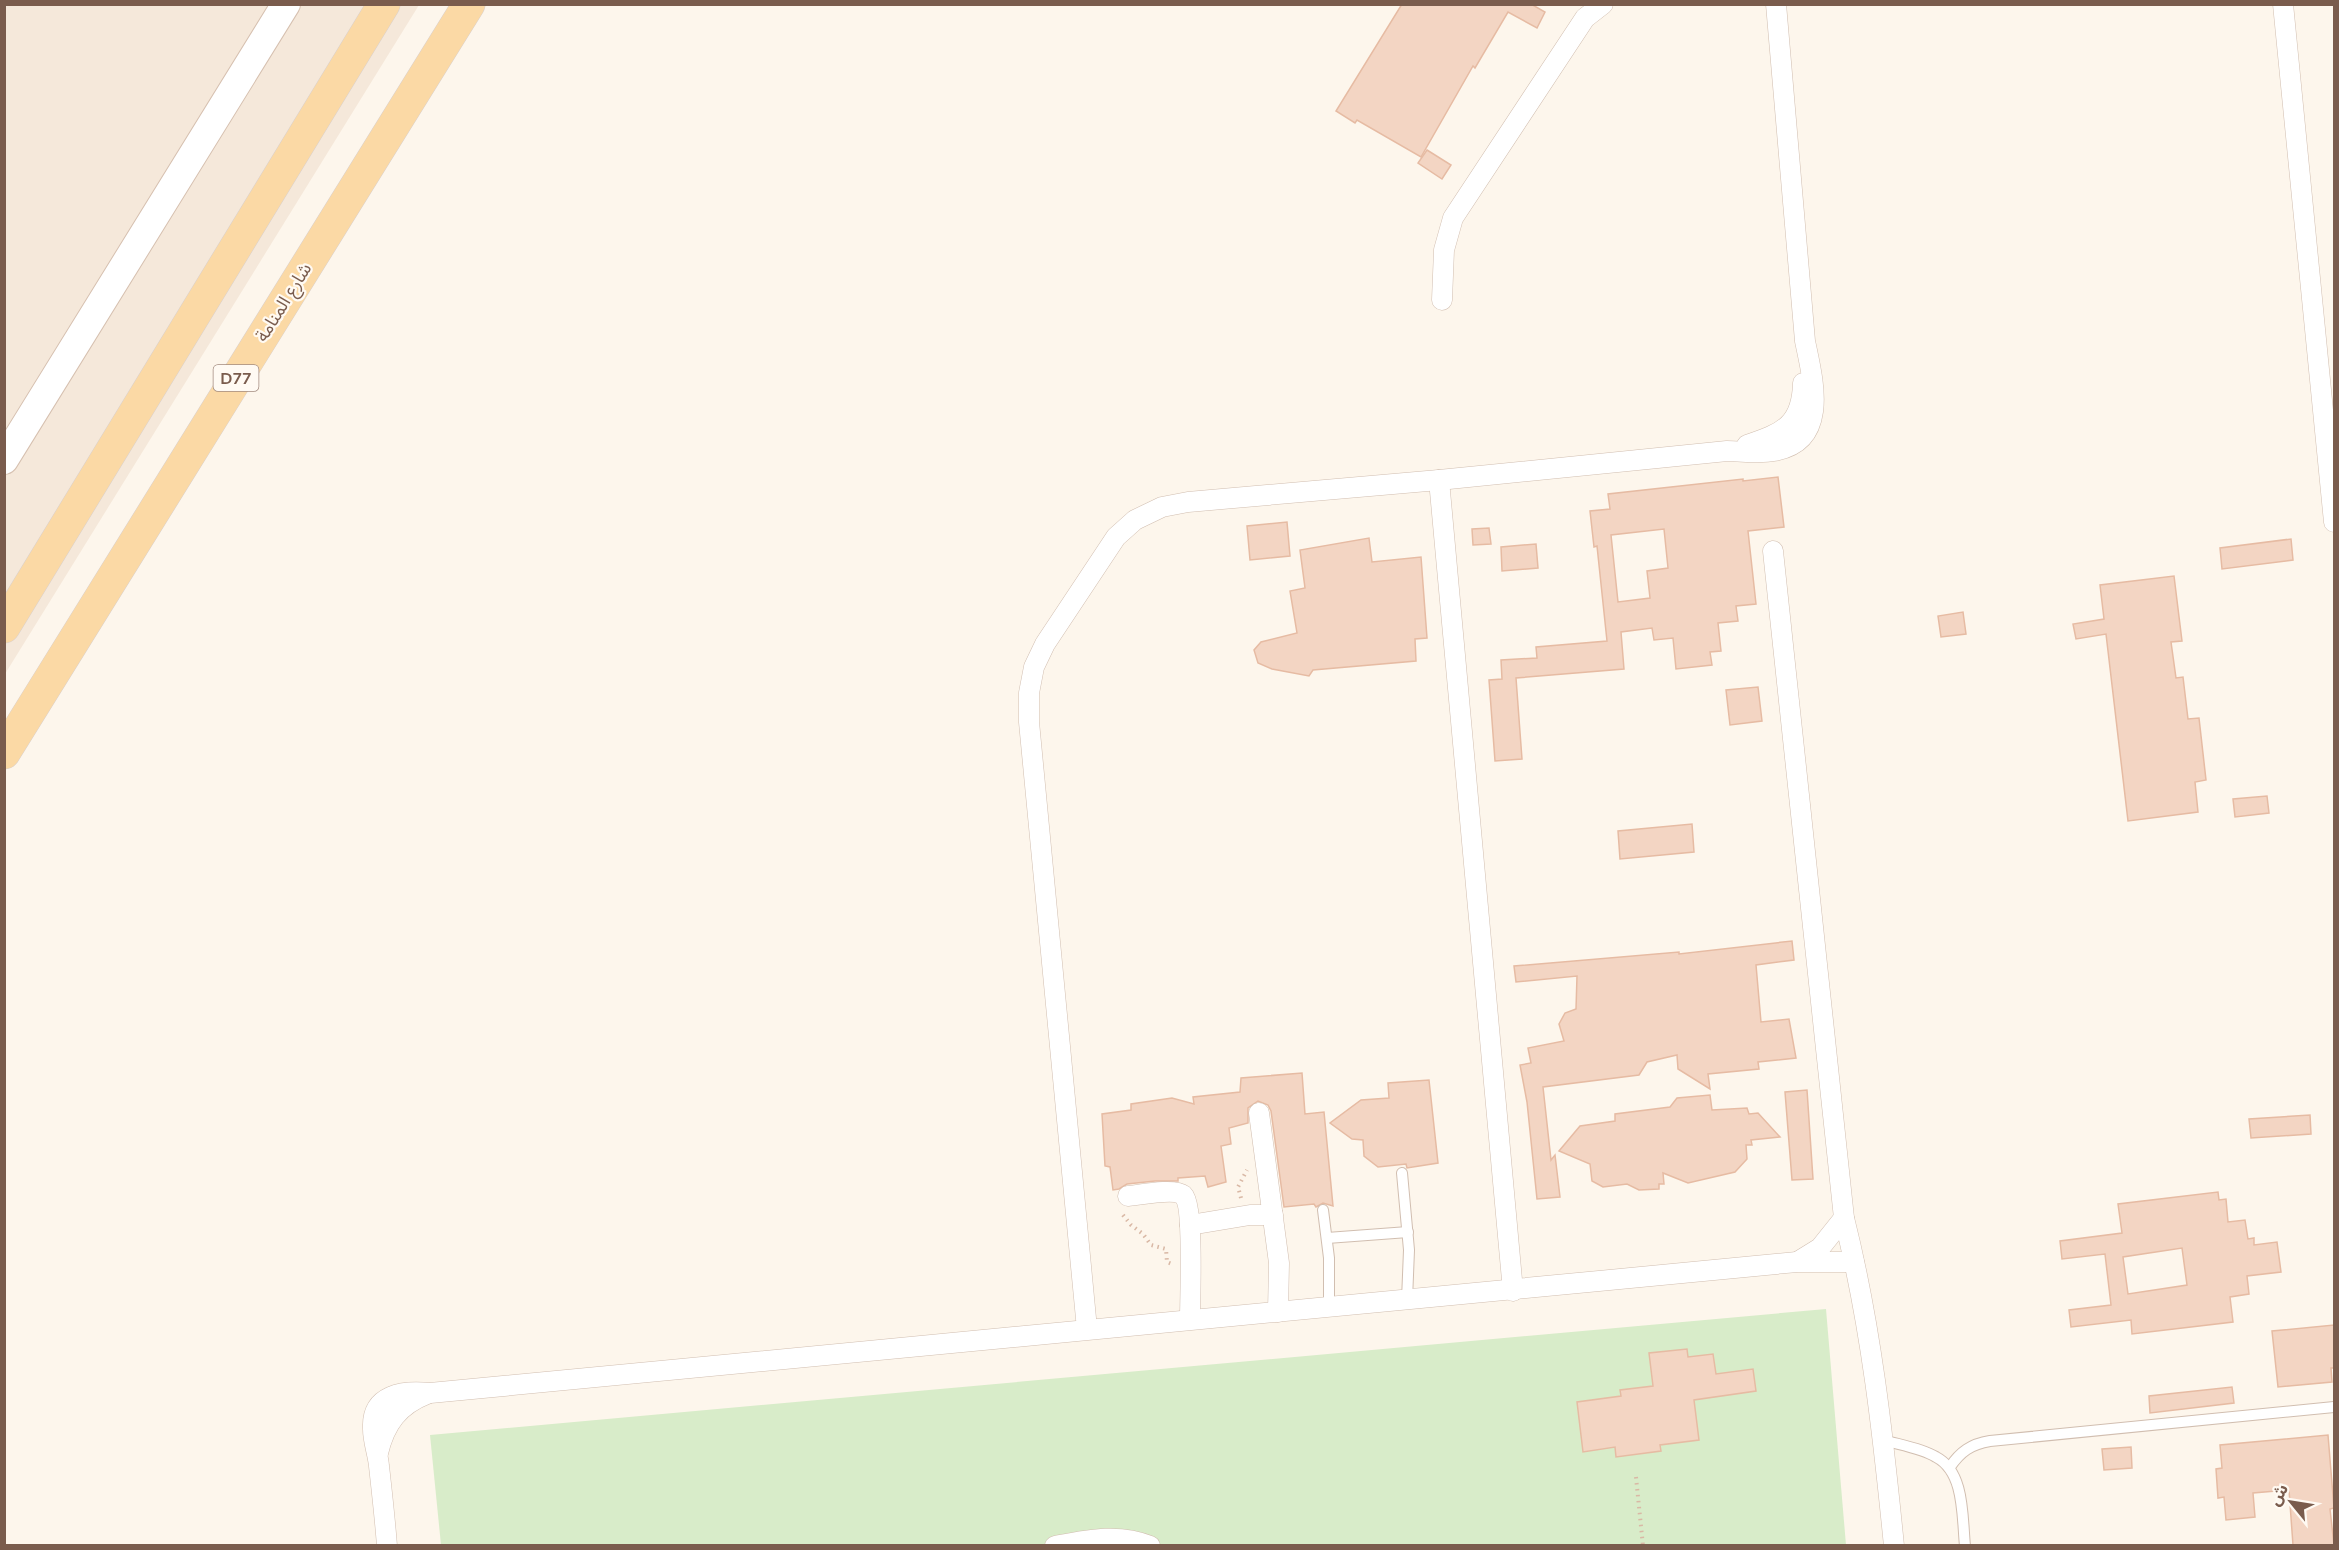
<svg xmlns="http://www.w3.org/2000/svg" width="2339" height="1550" font-family="Mulish,'Noto Sans Arabic',sans-serif">
<rect width="100%" height="100%" fill="#fdf6ec"/>
<path fill="#f5e8da" d="M 5,5 L 419,5 L 5,674 Z"/>
<path fill="#d8ecc9" d="M 1826,1309 L 1846,1545 L 441,1545 L 430,1435 Z"/>
<g fill="#f3d5c3" stroke="#e6bba3" stroke-width="1.5" fill-rule="evenodd">
<path d="M 1402,4 L 1531,4 L 1545,12 L 1537,28 L 1508,12 L 1475,68 L 1473,66 L 1421,157 L 1357,120 L 1355,123 L 1336,111 Z"/>
<path d="M 1427,150 L 1451,165 L 1442,179 L 1418,163 Z"/>
<path d="M 1778,477 L 1784,527 L 1748,531 L 1756,604 L 1736,606 L 1738,621 L 1718,623 L 1721,651 L 1710,652 L 1712,665 L 1676,669 L 1673,638 L 1654,640 L 1652,628 L 1621,632 L 1624,669 L 1516,678 L 1522,759 L 1495,761 L 1489,680 L 1502,679 L 1501,660 L 1537,658 L 1536,647 L 1607,641 L 1597,546 L 1594,547 L 1590,511 L 1610,509 L 1608,494 L 1743,479 L 1743,481 ZM 1664,529 L 1668,568 L 1647,571 L 1650,598 L 1618,602 L 1611,535 Z"/>
<path d="M 1287,522 L 1290,556 L 1250,560 L 1247,526 Z"/>
<path d="M 1489,528 L 1491,544 L 1473,545 L 1472,529 Z"/>
<path d="M 1369,538 L 1372,562 L 1421,557 L 1427,638 L 1415,639 L 1416,661 L 1313,670 L 1309,676 L 1272,669 L 1258,663 L 1254,650 L 1261,642 L 1297,633 L 1290,591 L 1305,588 L 1300,550 Z"/>
<path d="M 2291,539 L 2293,560 L 2222,569 L 2220,548 Z"/>
<path d="M 1536,544 L 1538,568 L 1502,571 L 1501,547 Z"/>
<path d="M 2174,576 L 2182,641 L 2171,642 L 2176,678 L 2183,677 L 2188,719 L 2199,718 L 2206,780 L 2195,782 L 2198,812 L 2128,821 L 2106,634 L 2076,639 L 2073,624 L 2104,619 L 2100,585 Z"/>
<path d="M 1963,612 L 1966,634 L 1941,637 L 1938,616 Z"/>
<path d="M 1758,687 L 1762,721 L 1730,725 L 1726,690 Z"/>
<path d="M 2267,796 L 2269,813 L 2235,817 L 2233,799 Z"/>
<path d="M 1692,824 L 1694,852 L 1620,859 L 1618,831 Z"/>
<path d="M 1792,941 L 1794,960 L 1756,965 L 1761,1022 L 1789,1019 L 1796,1058 L 1758,1062 L 1759,1069 L 1708,1074 L 1710,1089 L 1678,1069 L 1677,1055 L 1647,1062 L 1639,1075 L 1543,1087 L 1551,1160 L 1555,1155 L 1560,1197 L 1537,1199 L 1527,1102 L 1520,1065 L 1531,1063 L 1528,1048 L 1564,1041 L 1559,1024 L 1565,1013 L 1576,1009 L 1577,976 L 1516,982 L 1514,966 L 1679,952 L 1679,954 Z"/>
<path d="M 1302,1073 L 1305,1114 L 1324,1112 L 1333,1206 L 1323,1203 L 1316,1207 L 1314,1204 L 1284,1207 L 1271,1111 L 1268,1105 L 1258,1101 L 1248,1108 L 1248,1123 L 1229,1128 L 1231,1144 L 1221,1146 L 1226,1182 L 1208,1187 L 1205,1176 L 1178,1178 L 1178,1181 L 1155,1181 L 1127,1184 L 1119,1189 L 1113,1190 L 1110,1167 L 1105,1166 L 1102,1114 L 1131,1110 L 1131,1104 L 1172,1098 L 1194,1104 L 1193,1097 L 1240,1092 L 1241,1078 Z"/>
<path d="M 1429,1080 L 1438,1163 L 1407,1168 L 1406,1164 L 1378,1167 L 1364,1156 L 1363,1140 L 1352,1139 L 1330,1123 L 1361,1100 L 1389,1098 L 1388,1083 Z"/>
<path d="M 1807,1090 L 1813,1179 L 1792,1180 L 1785,1092 Z"/>
<path d="M 1710,1095 L 1712,1110 L 1747,1108 L 1749,1114 L 1758,1113 L 1780,1137 L 1751,1140 L 1752,1145 L 1746,1145 L 1747,1159 L 1735,1172 L 1688,1183 L 1663,1173 L 1664,1184 L 1659,1184 L 1659,1189 L 1639,1190 L 1627,1184 L 1603,1187 L 1592,1181 L 1590,1164 L 1559,1151 L 1580,1126 L 1615,1121 L 1615,1114 L 1670,1107 L 1677,1098 Z"/>
<path d="M 2310,1115 L 2311,1134 L 2251,1138 L 2249,1119 Z"/>
<path d="M 2218,1192 L 2219,1200 L 2226,1199 L 2228,1222 L 2245,1220 L 2248,1239 L 2254,1238 L 2254,1245 L 2277,1242 L 2281,1272 L 2247,1276 L 2249,1294 L 2230,1297 L 2233,1322 L 2132,1334 L 2131,1320 L 2071,1327 L 2069,1310 L 2111,1305 L 2105,1254 L 2062,1259 L 2060,1241 L 2122,1233 L 2118,1204 ZM 2182,1248 L 2187,1285 L 2128,1294 L 2123,1257 Z"/>
<path d="M 2334,1325 L 2334,1368 L 2331,1368 L 2332,1382 L 2278,1387 L 2272,1331 Z"/>
<path d="M 1687,1349 L 1688,1357 L 1713,1354 L 1716,1374 L 1753,1369 L 1756,1391 L 1694,1400 L 1699,1440 L 1660,1445 L 1661,1451 L 1616,1457 L 1615,1447 L 1583,1452 L 1577,1402 L 1621,1396 L 1620,1390 L 1653,1386 L 1649,1353 Z"/>
<path d="M 2232,1387 L 2234,1403 L 2150,1413 L 2149,1396 Z"/>
<path d="M 2328,1435 L 2334,1508 L 2330,1509 L 2334,1545 L 2293,1545 L 2289,1490 L 2253,1493 L 2255,1517 L 2226,1520 L 2224,1497 L 2218,1498 L 2216,1469 L 2222,1468 L 2220,1445 Z"/>
<path d="M 2131,1447 L 2132,1468 L 2104,1470 L 2102,1449 Z"/>
</g>
<g fill="none" stroke-linecap="round" stroke-linejoin="round">
<g stroke="#d1beb0" stroke-width="12">
<g id="lane">
<path d="M 1402,1173 L 1409,1250 L 1407,1300"/>
<path d="M 1323,1210 L 1329,1258 L 1329,1307"/>
<path d="M 1327,1238 L 1408,1232"/>
<path d="M 1883,1440 C 1900,1445 1921,1448 1936,1457 C 1965,1472 1962,1517 1965,1546"/>
<path d="M 1950,1467 C 1960,1452 1971,1444 1990,1441 L 2334,1407"/>
</g>
</g>
<g stroke="#d1beb0" stroke-width="21">
<g id="street">
<path d="M 2283,4 L 2334,522"/>
<path d="M 1442,300 L 1444,250 L 1453,218 L 1585,18 L 1603,4"/>
<path d="M 1747,445 C 1783,433 1802,425 1803,383"/>
<path d="M 1439,480 L 1513,1291"/>
<path d="M 1773,551 L 1844,1218 C 1871,1325 1883,1435 1894,1546"/>
<path d="M 1259,1113 L 1279,1263 L 1278,1312"/>
<path d="M 1128,1196 C 1139,1195 1174,1188 1183,1195 C 1194,1205 1190,1300 1190,1319"/>
<path d="M 1190,1225 L 1250,1215 L 1273,1215"/>
<path d="M 1799,1261 L 1820,1248 L 1844,1218"/>
<path d="M 1087,1329 L 1029,722 L 1029,693 L 1034,667 L 1045,644 L 1116,537 L 1135,520 L 1162,507 L 1188,502 L 1439,480 L 1727,451 C 1742,451 1759,454 1774,451 C 1830,441 1813,380 1805,341 L 1776,4"/>
<path d="M 378,1453 C 385,1423 399,1405 427,1394"/>
<path d="M 387,1546 C 385,1519 382,1493 379,1466 C 378,1454 373,1442 373,1429 C 371,1394 403,1390 430,1393 L 1797,1262 L 1854,1262"/>
<path d="M 1055,1546 C 1087,1540 1119,1533 1150,1546"/>
</g>
</g>
<g stroke="#d6c0b0" stroke-width="30">
<path id="secondary" d="M 4,460 L 286,4"/>
</g>
<g stroke="#dad1cd" stroke-width="33">
<g id="primary">
<path d="M 4,627 L 384,4"/>
<path d="M 4,753 L 469,4"/>
</g>
</g>
<g stroke="#d9b8a5" stroke-width="4" stroke-dasharray="1.5 4.5" stroke-linecap="butt">
<path d="M 1241,1198 L 1238,1187 L 1247,1170"/>
<path d="M 1123,1215 L 1131,1225 L 1143,1234 L 1151,1245 L 1166,1249 L 1167,1262 L 1172,1264"/>
<path d="M 1636,1477 L 1643,1546"/>
</g>
<use href="#lane" stroke="#fff" stroke-width="10"/>
<use href="#street" stroke="#fff" stroke-width="20"/>
<use href="#secondary" stroke="#fff" stroke-width="28"/>
<use href="#primary" stroke="#fbd9a5" stroke-width="32"/>
</g>
<g text-anchor="middle" dominant-baseline="central" stroke-width="4.5" stroke-linejoin="round" paint-order="stroke">
<rect fill="#fffaf3" stroke="#a28b7f" stroke-width="1.5" x="213.5" y="365" width="45" height="26" rx="4.5"/>
<g font-size="16" font-weight="bold" fill="#7a5c4d">
<text x="236" y="378">D77</text>
</g>
<g font-size="18" fill="#7a5c4d" stroke="#fffaf3">
<text transform="translate(283 302) rotate(-58)">شارع المنامة</text>
</g>
</g>
<rect width="2339" height="1550" fill="none" stroke="#7a5c4d" stroke-width="12"/>
<g transform="translate(2291 1502) rotate(300)" stroke="#fffaf3" stroke-width="4.5" paint-order="stroke">
<path d="M0-4.5L10 22L0 15L-10 22Z" fill="#7a5c4d"/>
<text y="-9" font-size="16" font-weight="bold" text-anchor="middle" fill="#7a5c4d">ش</text>
</g>
</svg>
